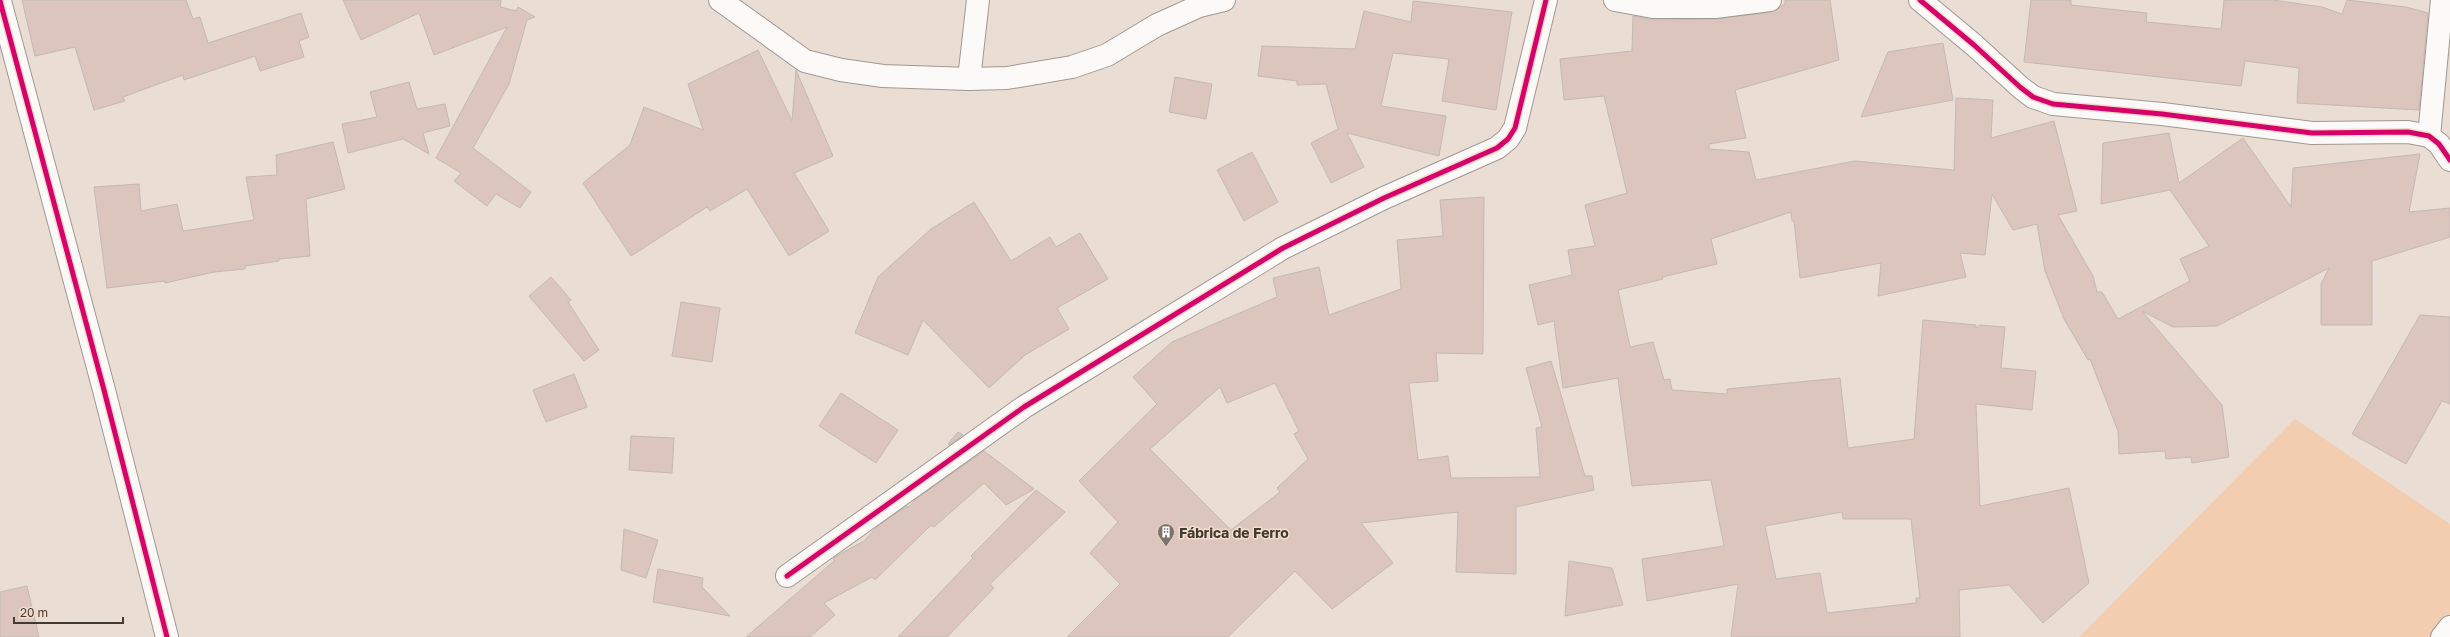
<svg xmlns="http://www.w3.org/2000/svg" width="2450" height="637" font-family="'Golos Text',sans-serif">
<rect width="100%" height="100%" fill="#e9ddd4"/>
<path fill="#f2cdb0" d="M 2295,419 L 2450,524 L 2450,630 L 2445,637 L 2079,637 Z"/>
<g fill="#dbc5bd" stroke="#c4b9b5" fill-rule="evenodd">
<path d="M 22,0 L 186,0 L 193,19 L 200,17 L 208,43 L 301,13 L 309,37 L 299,41 L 304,57 L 260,71 L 255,56 L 184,80 L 183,75 L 123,97 L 125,101 L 94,110 L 75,47 L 35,56 Z"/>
<path d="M 343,0 L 501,0 L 500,7 L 516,11 L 518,7 L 535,17 L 527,20 L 509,84 L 473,148 L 531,192 L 520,208 L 496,194 L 487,206 L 454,181 L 461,173 L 436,158 L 507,27 L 434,55 L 419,13 L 361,40 Z"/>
<path d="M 1785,0 L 1830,0 L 1839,60 L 1735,90 L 1746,138 L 1709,144 L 1709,149 L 1749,152 L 1756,180 L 1855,161 L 1954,170 L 1956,98 L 1993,100 L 1991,138 L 2054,121 L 2077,211 L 2058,215 L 2093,276 L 2097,292 L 2102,292 L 2118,319 L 2190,281 L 2180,259 L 2209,246 L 2170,190 L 2101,204 L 2103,143 L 2169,133 L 2179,183 L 2243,138 L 2291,207 L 2293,168 L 2420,154 L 2409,212 L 2450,208 L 2450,237 L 2372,261 L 2372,325 L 2321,325 L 2321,284 L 2329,268 L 2217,326 L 2173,327 L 2142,311 L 2222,405 L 2229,457 L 2192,463 L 2191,457 L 2166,459 L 2165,451 L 2119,454 L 2118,431 L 2090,359 L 2088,360 L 2064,319 L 2045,271 L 2037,224 L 2013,230 L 1992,194 L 1985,255 L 1960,253 L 1966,277 L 1878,296 L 1881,263 L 1800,278 L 1794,221 L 1792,221 L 1791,212 L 1711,239 L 1717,264 L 1662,277 L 1663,279 L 1618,290 L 1630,347 L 1653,342 L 1664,380 L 1670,379 L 1672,390 L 1727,394 L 1727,389 L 1840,378 L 1848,448 L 1914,439 L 1923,320 L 1976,325 L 1976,328 L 1980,325 L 2005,327 L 2001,368 L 2036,371 L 2032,410 L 1976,404 L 1980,506 L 2069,488 L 2089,583 L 2043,623 L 2009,585 L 1959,590 L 1960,637 L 1731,637 L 1738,584 L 1647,601 L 1642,559 L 1724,546 L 1711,480 L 1632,486 L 1618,378 L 1563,388 L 1554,321 L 1538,325 L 1529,285 L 1572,275 L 1568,250 L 1595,246 L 1585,205 L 1627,193 L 1604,96 L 1564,100 L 1560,59 L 1632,51 L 1633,16 L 1653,20 L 1717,19 L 1772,12 L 1785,4 ZM 1842,512 L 1843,519 L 1911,519 L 1920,598 L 1916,598 L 1916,603 L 1827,613 L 1820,573 L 1776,579 L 1765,526 Z"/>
<path d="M 2031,0 L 2071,0 L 2071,5 L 2147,13 L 2146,22 L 2221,29 L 2224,0 L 2273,0 L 2322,7 L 2342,14 L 2347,0 L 2406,7 L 2428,13 L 2419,110 L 2297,103 L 2299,68 L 2245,61 L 2241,86 L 2024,62 Z"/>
<path d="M 1413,1 L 1512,12 L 1496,110 L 1442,101 L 1449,59 L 1393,53 L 1381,106 L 1446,116 L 1439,156 L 1347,133 L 1364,167 L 1331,183 L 1311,143 L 1338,129 L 1326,84 L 1297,85 L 1297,81 L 1258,76 L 1262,46 L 1355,49 L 1364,11 L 1411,22 Z"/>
<path d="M 1943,43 L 1953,100 L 1861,117 L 1888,52 Z"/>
<path d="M 758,50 L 792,121 L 796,70 L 833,156 L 794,173 L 829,231 L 789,256 L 747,189 L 710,211 L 707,207 L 631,256 L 583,183 L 630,145 L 644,107 L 703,130 L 688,84 Z"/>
<path d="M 1175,77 L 1212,84 L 1206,119 L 1169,112 Z"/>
<path d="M 409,82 L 417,109 L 445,104 L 450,126 L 423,133 L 429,154 L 403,139 L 348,153 L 342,124 L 377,117 L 370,92 Z"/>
<path d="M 333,142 L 345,189 L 306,199 L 310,256 L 279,259 L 279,261 L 245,266 L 245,269 L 214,272 L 165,283 L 165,281 L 107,288 L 94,187 L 139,184 L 141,211 L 177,204 L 183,231 L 254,220 L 246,177 L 277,175 L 276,155 Z"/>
<path d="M 1252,152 L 1278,202 L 1244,221 L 1217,170 Z"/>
<path d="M 1484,197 L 1483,354 L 1436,353 L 1438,381 L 1409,383 L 1418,460 L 1448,456 L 1451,478 L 1540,477 L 1536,428 L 1542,427 L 1526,368 L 1551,361 L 1585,476 L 1592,476 L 1594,490 L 1516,507 L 1516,574 L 1456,572 L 1458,512 L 1361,523 L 1393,563 L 1332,609 L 1295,571 L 1228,637 L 1067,637 L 1120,584 L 1090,553 L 1118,522 L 1079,481 L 1157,404 L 1133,377 L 1172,342 L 1277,297 L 1273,278 L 1319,267 L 1329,315 L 1401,289 L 1397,240 L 1443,236 L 1440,200 ZM 1275,383 L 1299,431 L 1294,434 L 1308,459 L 1277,488 L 1280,492 L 1231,530 L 1150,449 L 1220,387 L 1227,403 Z"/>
<path d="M 974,202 L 1011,261 L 1050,237 L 1056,247 L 1080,233 L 1108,279 L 1057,308 L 1069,329 L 1025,355 L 989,388 L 923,320 L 908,355 L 855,333 L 878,277 L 931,229 Z"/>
<path d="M 551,277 L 571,300 L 568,302 L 599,350 L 584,361 L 529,296 Z"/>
<path d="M 681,302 L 720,308 L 712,362 L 672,356 Z"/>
<path d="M 2420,315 L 2450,317 L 2450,404 L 2442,401 L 2406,464 L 2352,434 Z"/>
<path d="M 574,374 L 587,407 L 546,422 L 533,390 Z"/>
<path d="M 841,393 L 898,430 L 876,463 L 819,426 Z"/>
<path d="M 958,432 L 963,435 L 949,445 L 948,444 Z"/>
<path d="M 631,436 L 674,438 L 672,473 L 629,470 Z"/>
<path d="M 984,451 L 1034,489 L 1006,505 L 984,483 L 934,527 L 931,525 L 875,580 L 872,577 L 824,603 L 835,615 L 810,637 L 746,637 L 834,561 L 833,558 L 864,541 L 879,525 L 907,506 L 909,507 L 916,499 Z"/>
<path d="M 1036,490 L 1065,512 L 990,584 L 994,588 L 947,637 L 898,637 L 973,558 L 971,556 Z"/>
<path d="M 624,529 L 658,540 L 646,578 L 621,570 Z"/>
<path d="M 1569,561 L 1612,568 L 1623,605 L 1565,616 Z"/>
<path d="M 658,569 L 703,578 L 702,587 L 730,616 L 653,602 Z"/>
<path d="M 27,586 L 39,637 L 0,637 L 0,592 Z"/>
</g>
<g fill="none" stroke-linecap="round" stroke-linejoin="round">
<g stroke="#a29891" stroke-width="24">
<g id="minor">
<path d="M 720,0 L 805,61 L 841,70 L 883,76 L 969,79 L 1007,78 L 1072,67 L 1107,55 L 1157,25 L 1199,6 L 1224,0"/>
<path d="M 1615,0 L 1653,7 L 1715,7 L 1770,0"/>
<path d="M 1920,0 L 1974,45 L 2020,87 L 2033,97 L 2053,104 L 2162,114 L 2312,133 L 2408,132 L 2429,136 L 2439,144 L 2450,160"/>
<path d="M 0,1 L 104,390 L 167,637"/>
<path d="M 969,79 L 978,0"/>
<path d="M 2429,136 L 2442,0"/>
<path d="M 787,576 L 1024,407 L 1283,248 L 1384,198 L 1497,148 L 1508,139 L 1515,128 L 1546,0"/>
<path d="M 2442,637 L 2450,627"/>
</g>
</g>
<use href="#minor" stroke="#fcfaf9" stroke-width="22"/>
<g stroke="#f2dccb" stroke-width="8">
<g id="cycleway">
<path d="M 1920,0 L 1974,45 L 2020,87 L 2033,97 L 2053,104 L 2162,114 L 2312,133 L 2408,132 L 2429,136 L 2439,144 L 2450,160"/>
<path d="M 0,1 L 104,390 L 167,637"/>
<path d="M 787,576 L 1024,407 L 1283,248 L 1384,198 L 1497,148 L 1508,139 L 1515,128 L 1546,0"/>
</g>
</g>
<use href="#cycleway" stroke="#d6006c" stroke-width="5"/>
</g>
<defs>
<g id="building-pin" transform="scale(0.9)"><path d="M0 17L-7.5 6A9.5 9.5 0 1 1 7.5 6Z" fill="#7c736b" stroke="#f2dccb"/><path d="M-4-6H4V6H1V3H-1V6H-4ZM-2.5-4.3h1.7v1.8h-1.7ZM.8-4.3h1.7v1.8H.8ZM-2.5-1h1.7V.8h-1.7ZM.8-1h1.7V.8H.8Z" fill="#fff"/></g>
</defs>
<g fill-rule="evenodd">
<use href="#building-pin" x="1166" y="532"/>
</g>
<g text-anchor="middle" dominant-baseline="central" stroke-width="3" stroke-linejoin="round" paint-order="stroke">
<g font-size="14" font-weight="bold" fill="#423a33" stroke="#f2dccb" text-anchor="start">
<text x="1179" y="532">Fábrica de Ferro</text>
</g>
</g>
<path d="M14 617v6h109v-6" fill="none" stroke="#423a33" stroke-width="2"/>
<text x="20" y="617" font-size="12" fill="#423a33" stroke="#f2dccb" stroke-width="3" paint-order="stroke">20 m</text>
</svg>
